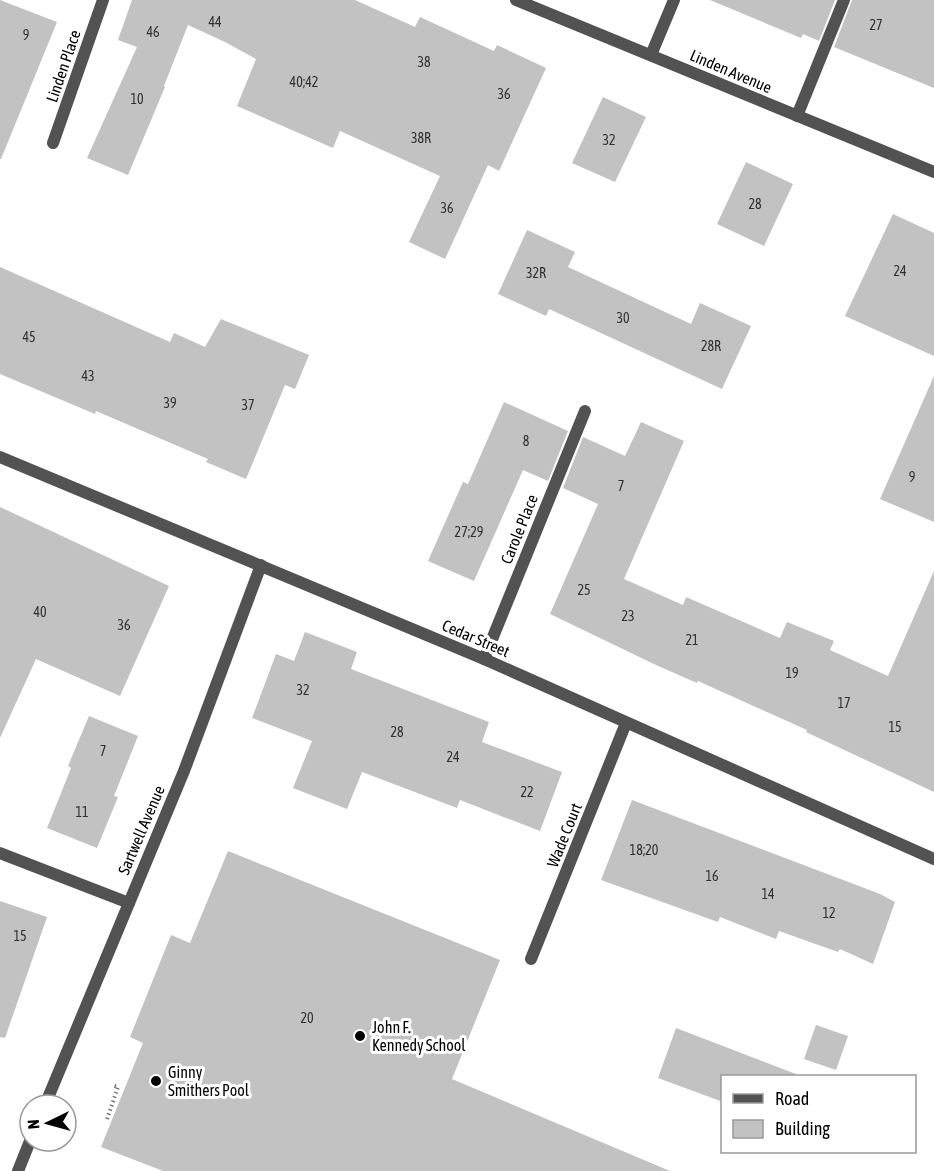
<svg xmlns="http://www.w3.org/2000/svg" width="934" height="1171" font-family="'Asap Condensed',sans-serif">
<rect width="100%" height="100%" fill="#fff"/>
<g fill="#c2c2c2">
<path d="M 0,0 L 57,22 L 1,159 L 0,159 Z"/>
<path d="M 132,0 L 355,0 L 415,27 L 420,17 L 494,51 L 497,45 L 546,68 L 499,171 L 488,165 L 445,259 L 409,242 L 440,176 L 340,131 L 333,148 L 237,106 L 256,59 L 225,42 L 188,25 L 164,86 L 165,87 L 128,175 L 87,158 L 137,47 L 118,40 Z"/>
<path d="M 710,0 L 835,0 L 819,41 L 803,34 L 801,38 Z"/>
<path d="M 852,0 L 934,0 L 934,88 L 834,47 Z"/>
<path d="M 603,97 L 646,117 L 615,182 L 572,163 Z"/>
<path d="M 746,162 L 793,184 L 764,246 L 717,224 Z"/>
<path d="M 893,214 L 934,233 L 934,356 L 845,316 Z"/>
<path d="M 527,230 L 575,252 L 568,267 L 691,324 L 700,303 L 751,326 L 722,389 L 549,309 L 546,316 L 498,294 Z"/>
<path d="M 0,267 L 170,342 L 174,333 L 205,347 L 221,319 L 309,355 L 295,389 L 285,385 L 246,479 L 206,462 L 208,459 L 96,411 L 95,414 L 0,374 Z"/>
<path d="M 934,376 L 934,522 L 880,499 Z"/>
<path d="M 504,402 L 568,431 L 548,481 L 523,470 L 474,581 L 428,561 L 463,482 L 468,484 Z"/>
<path d="M 641,422 L 684,441 L 624,579 L 683,605 L 686,597 L 780,638 L 787,622 L 834,641 L 830,650 L 888,676 L 934,571 L 934,792 L 806,732 L 807,730 L 698,681 L 697,683 L 656,665 L 550,614 L 598,504 L 563,488 L 583,437 L 625,456 Z"/>
<path d="M 0,507 L 169,586 L 120,696 L 36,659 L 0,738 Z"/>
<path d="M 305,632 L 357,652 L 351,669 L 489,722 L 482,742 L 562,772 L 540,831 L 460,800 L 457,808 L 362,772 L 347,809 L 293,788 L 312,741 L 252,718 L 276,654 L 294,661 Z"/>
<path d="M 89,716 L 138,736 L 114,796 L 118,797 L 97,848 L 47,828 L 71,768 L 68,766 Z"/>
<path d="M 632,800 L 880,894 L 895,902 L 873,964 L 840,949 L 838,952 L 779,931 L 776,939 L 720,917 L 718,922 L 601,880 Z"/>
<path d="M 228,851 L 500,960 L 452,1079 L 670,1171 L 163,1171 L 101,1147 L 143,1043 L 130,1037 L 171,935 L 190,943 Z"/>
<path d="M 0,901 L 47,917 L 5,1038 L 0,1037 Z"/>
<path d="M 816,1025 L 848,1036 L 836,1070 L 804,1059 Z"/>
<path d="M 676,1028 L 796,1074 L 795,1077 L 723,1077 L 723,1102 L 658,1078 Z"/>
</g>
<g fill="none" stroke-linecap="round" stroke-linejoin="round">
<path stroke="#747474" stroke-width="4" stroke-dasharray="1.5 3" stroke-linecap="butt" d="M 107,1119 L 118,1087 L 112,1085"/>
<g stroke="#525252" stroke-width="12">
<path d="M 516,0 L 934,172"/>
<path d="M 651,55 L 674,0"/>
<path d="M 797,116 L 844,0"/>
<path d="M 53,143 L 103,0"/>
<path d="M 484,659 L 585,411"/>
<path d="M 0,853 L 129,903"/>
<path d="M 531,959 L 626,723"/>
<path d="M 45,1105 L 184,771 L 261,565"/>
<path d="M 18,1171 L 30,1141"/>
</g>
<path stroke="#525252" stroke-width="12" d="M 0,457 L 484,659 L 934,859"/>
</g>
<g fill="#000" stroke="#fff" stroke-width="2">
<circle cx="360" cy="1036" r="6"/>
<circle cx="156" cy="1081" r="6"/>
</g>
<g text-anchor="middle" dominant-baseline="central" stroke-width="6" stroke-linejoin="round" paint-order="stroke">
<g font-size="14" fill="#303030">
<text x="215" y="22">44</text>
<text x="876" y="25">27</text>
<text x="153" y="32">46</text>
<text x="26" y="35">9</text>
<text x="424" y="62">38</text>
<text x="304" y="82">40;42</text>
<text x="504" y="94">36</text>
<text x="137" y="99">10</text>
<text x="421" y="138">38R</text>
<text x="609" y="140">32</text>
<text x="755" y="204">28</text>
<text x="447" y="208">36</text>
<text x="900" y="271">24</text>
<text x="536" y="273">32R</text>
<text x="623" y="318">30</text>
<text x="29" y="337">45</text>
<text x="711" y="346">28R</text>
<text x="88" y="376">43</text>
<text x="170" y="403">39</text>
<text x="248" y="405">37</text>
<text x="526" y="441">8</text>
<text x="912" y="477">9</text>
<text x="621" y="486">7</text>
<text x="469" y="532">27;29</text>
<text x="584" y="590">25</text>
<text x="40" y="612">40</text>
<text x="628" y="616">23</text>
<text x="124" y="625">36</text>
<text x="692" y="640">21</text>
<text x="792" y="673">19</text>
<text x="303" y="690">32</text>
<text x="844" y="703">17</text>
<text x="895" y="727">15</text>
<text x="397" y="732">28</text>
<text x="103" y="751">7</text>
<text x="453" y="757">24</text>
<text x="527" y="792">22</text>
<text x="82" y="812">11</text>
<text x="644" y="850">18;20</text>
<text x="712" y="876">16</text>
<text x="768" y="894">14</text>
<text x="829" y="913">12</text>
<text x="20" y="936">15</text>
<text x="307" y="1018">20</text>
</g>
<g font-size="16" fill="#000" stroke="#fff">
<text transform="translate(63 66) rotate(-71)">Linden Place</text>
<text transform="translate(731 71) rotate(23)">Linden Avenue</text>
<text transform="translate(519 529) rotate(-68)">Carole Place</text>
<text transform="translate(476 638) rotate(23)">Cedar Street</text>
<text transform="translate(141 830) rotate(-67)">Sartwell Avenue</text>
<text transform="translate(564 835) rotate(-68)">Wade Court</text>
</g>
<g font-size="16" fill="#000" stroke="#fff" text-anchor="start">
<text x="372" y="1027">John F.<tspan x="372" dy="18">Kennedy School</tspan></text>
<text x="168" y="1072">Ginny<tspan x="168" dy="18">Smithers Pool</tspan></text>
</g>
</g>
<rect x="721" y="1075" width="195" height="78" fill="#ffffff" stroke="#999999" stroke-width="1.5"/>
<rect x="733" y="1094" width="30" height="9" fill="#525252" stroke="#999999" stroke-width="1.5"/>
<text x="775" y="1105" font-size="18" fill="#000000">Road</text>
<rect x="733" y="1120" width="30" height="18" fill="#c2c2c2" stroke="#999999" stroke-width="1.5"/>
<text x="775" y="1135" font-size="18" fill="#000000">Building</text>
<g transform="translate(48 1123) rotate(265)"><circle r="28" fill="#ffffff" stroke="#999999" stroke-width="1.5"/>
<path d="M0-4.5L10 22L0 15L-10 22Z" fill="#000000"/>
<text y="-9" font-size="16" font-weight="bold" text-anchor="middle" fill="#000000">N</text>
</g>
</svg>
